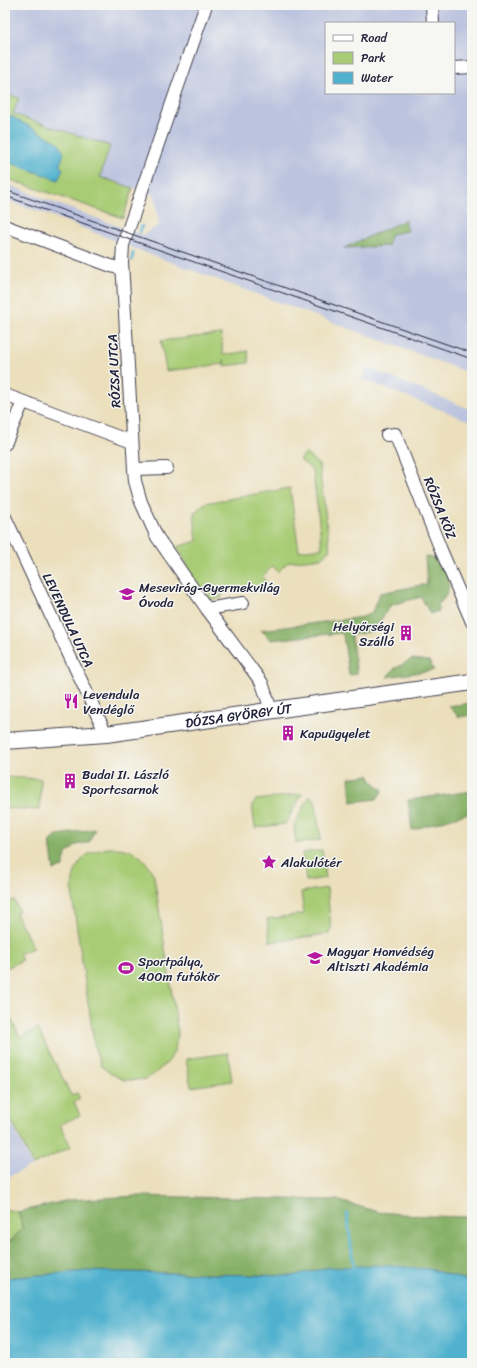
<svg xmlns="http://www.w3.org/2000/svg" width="477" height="1368" font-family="Sriracha,sans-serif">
<rect width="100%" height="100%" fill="#f6f6f2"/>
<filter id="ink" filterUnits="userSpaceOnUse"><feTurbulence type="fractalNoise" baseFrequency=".025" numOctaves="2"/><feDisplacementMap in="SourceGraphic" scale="8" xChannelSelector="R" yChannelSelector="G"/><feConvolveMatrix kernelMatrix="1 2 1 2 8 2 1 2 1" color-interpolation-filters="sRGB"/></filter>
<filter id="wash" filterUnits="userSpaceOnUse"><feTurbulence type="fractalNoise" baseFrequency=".012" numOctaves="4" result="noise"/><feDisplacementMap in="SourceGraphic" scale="16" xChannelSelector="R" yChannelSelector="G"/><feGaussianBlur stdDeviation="0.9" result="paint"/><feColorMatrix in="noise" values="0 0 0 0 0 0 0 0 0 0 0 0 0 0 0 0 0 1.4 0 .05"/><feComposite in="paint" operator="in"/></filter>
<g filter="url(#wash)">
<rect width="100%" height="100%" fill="#ebdfbc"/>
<g fill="#bbc3de" fill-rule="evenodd">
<path d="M 5,5 L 472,5 L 472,374 L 146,253 L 47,214 L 5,200 L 5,183 L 52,202 L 143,235 L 159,225 L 155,195 L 100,177 L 110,146 L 13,114 L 19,98 L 5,93 ZM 326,23 L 454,23 L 454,93 L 326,93 Z"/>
<path d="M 366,367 L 472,410 L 472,422 L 362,379 Z"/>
<path d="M 5,1110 L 32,1166 L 5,1178 Z"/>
</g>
<g fill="#a8cc75" stroke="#657758">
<path d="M 5,93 L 19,98 L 13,114 L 110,146 L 100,177 L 133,188 L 123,218 L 5,178 Z"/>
<path d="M 221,334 L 223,355 L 248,351 L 249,363 L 225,366 L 224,359 L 224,364 L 166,371 L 161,341 Z"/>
<path d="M 305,453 L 319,465 L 330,549 L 321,558 L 288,562 L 278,572 L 273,566 L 262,577 L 267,582 L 261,590 L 252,592 L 251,587 L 222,591 L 222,598 L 207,600 L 183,567 L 187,564 L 177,547 L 197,541 L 194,513 L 205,503 L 290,488 L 299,551 L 322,548 L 313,471 L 300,460 Z"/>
<path d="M 5,777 L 41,779 L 40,810 L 5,808 Z"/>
<path d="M 302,794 L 285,824 L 255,828 L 252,804 L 256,800 Z"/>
<path d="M 310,796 L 315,800 L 321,840 L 296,843 L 294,825 Z"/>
<path d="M 108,848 C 131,847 144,854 154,876 L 178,1033 L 175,1049 L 169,1061 L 154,1074 L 146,1079 L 136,1080 L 124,1080 L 110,1073 L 101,1066 L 95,1049 L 73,902 C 71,885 72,867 87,855 C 92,851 101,850 108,848 Z"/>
<path d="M 322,850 L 326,878 L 306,881 L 302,853 Z"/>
<path d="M 327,888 L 331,928 L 329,934 L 270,942 L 267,919 L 304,914 L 301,892 Z"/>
<path d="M 14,900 L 19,911 L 16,913 L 33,948 L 19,954 L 22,960 L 5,969 L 5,904 Z"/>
<path d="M 5,1006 L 20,1037 L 38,1029 L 71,1095 L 77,1093 L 80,1099 L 74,1102 L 80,1115 L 60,1125 L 71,1147 L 33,1165 L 5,1107 Z"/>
<path d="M 228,1053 L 232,1081 L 191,1087 L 186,1059 Z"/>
<path d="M 5,1209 L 18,1212 L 23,1228 L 12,1240 L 5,1243 Z"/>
</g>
<g fill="#86b066" stroke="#546950">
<path d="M 405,220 L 408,231 L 391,234 L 388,246 L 344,248 Z"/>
<path d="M 425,557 L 438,558 C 441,562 445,567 447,572 C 452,582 448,598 438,604 L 439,611 L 430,614 L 421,597 L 391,605 L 373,631 L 351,635 L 357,674 L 349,675 L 343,635 L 341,633 L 271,640 L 261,630 L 363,617 L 372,612 L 380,593 L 427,584 Z"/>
<path d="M 412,659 L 429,661 L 434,670 L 387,677 L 394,669 Z"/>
<path d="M 472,703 L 472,715 L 459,717 L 449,706 Z"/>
<path d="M 369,775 L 373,782 L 383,790 L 377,799 L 351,802 L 349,778 Z"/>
<path d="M 472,791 L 472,812 L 412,830 L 408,800 Z"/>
<path d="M 95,829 L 89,842 L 77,845 L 66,854 L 63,867 L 54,870 L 50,842 L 58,835 Z"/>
<path d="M 136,1196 L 337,1200 L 378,1212 L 425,1216 L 472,1217 L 472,1282 L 429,1269 L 326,1268 L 292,1276 L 86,1271 L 5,1278 L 5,1243 L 12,1240 L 23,1228 L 18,1212 L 69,1200 Z"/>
</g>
<g fill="#4fb1ce" stroke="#386a84">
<path d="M 5,113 L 58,142 L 64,153 L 60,165 L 63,170 L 58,180 L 5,161 Z"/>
<path d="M 378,1265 L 429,1269 L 472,1282 L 472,1363 L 5,1363 L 5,1278 L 86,1271 L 292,1276 L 326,1268 Z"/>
</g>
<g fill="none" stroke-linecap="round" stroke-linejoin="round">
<g stroke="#4fb1ce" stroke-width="3">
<path d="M 140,232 L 142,226"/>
<path d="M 132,260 L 133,253"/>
<path d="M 347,1214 L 354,1270"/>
</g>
</g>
</g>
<g filter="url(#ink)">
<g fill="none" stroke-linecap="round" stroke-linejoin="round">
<g stroke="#403e4e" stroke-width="14">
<g id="minor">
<path d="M 206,5 L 123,245 L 122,262 L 134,469 L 135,481 L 141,502 L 157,537 L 207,609 L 262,683 L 271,710"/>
<path d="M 432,5 L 433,23"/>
<path d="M 454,68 L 472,67"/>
<path d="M 5,226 L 111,266 L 122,269"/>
<path d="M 5,395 L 132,442"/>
<path d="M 387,435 L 395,434 L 441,550 L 472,622"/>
<path d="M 5,444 L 23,402"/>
<path d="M 134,469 L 167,468"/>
<path d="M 5,517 L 106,734"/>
<path d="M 207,609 L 243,603"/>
</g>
</g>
<g stroke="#403e4e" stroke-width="18">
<g id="major">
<path id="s1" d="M 5,741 L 106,734 L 472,682"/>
</g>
</g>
<use href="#minor" stroke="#fff" stroke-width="12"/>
<use href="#major" stroke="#fff" stroke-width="16"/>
<g stroke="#22223b" stroke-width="1">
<path d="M 5,190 L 472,353"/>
<path d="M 5,196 L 472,359"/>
</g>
</g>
</g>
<defs>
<g id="school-bare" transform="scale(1.2)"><path d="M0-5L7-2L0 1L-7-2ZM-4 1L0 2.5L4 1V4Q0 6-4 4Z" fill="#b5179e" stroke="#f6f6f2" stroke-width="2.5" paint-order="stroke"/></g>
<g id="building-bare" transform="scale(1.2)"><path d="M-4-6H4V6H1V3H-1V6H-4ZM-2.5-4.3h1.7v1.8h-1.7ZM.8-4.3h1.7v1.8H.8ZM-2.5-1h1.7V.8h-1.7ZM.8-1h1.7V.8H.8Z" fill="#b5179e" stroke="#f6f6f2" stroke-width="2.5" paint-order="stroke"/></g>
<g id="restaurant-bare" transform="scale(1.2)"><path d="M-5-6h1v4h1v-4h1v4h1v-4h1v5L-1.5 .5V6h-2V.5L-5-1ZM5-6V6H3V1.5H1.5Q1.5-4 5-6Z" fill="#b5179e" stroke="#f6f6f2" stroke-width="2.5" paint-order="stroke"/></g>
<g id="sight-bare" transform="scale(1.2)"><path d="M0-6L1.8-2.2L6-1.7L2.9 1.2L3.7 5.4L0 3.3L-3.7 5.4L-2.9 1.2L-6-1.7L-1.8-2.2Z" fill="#b5179e" stroke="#f6f6f2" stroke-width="2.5" paint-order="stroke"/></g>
<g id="stadium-bare" transform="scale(1.2)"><path d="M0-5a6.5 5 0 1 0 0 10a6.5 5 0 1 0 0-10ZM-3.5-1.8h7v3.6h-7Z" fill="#b5179e" stroke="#f6f6f2" stroke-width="2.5" paint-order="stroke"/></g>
</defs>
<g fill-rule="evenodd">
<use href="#school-bare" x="127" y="594"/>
<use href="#building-bare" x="406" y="633"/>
<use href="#restaurant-bare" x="71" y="701"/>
<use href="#building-bare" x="288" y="733"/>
<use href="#building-bare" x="70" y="781"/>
<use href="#sight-bare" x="269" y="862"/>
<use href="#school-bare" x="315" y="958"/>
<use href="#stadium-bare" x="126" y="968"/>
</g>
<g text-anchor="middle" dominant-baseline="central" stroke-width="3" stroke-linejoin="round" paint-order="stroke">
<g font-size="13" fill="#22223b" stroke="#f6f6f2">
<text transform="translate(114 371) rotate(-93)">RÓZSA UTCA</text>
<text transform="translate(440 508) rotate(68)">RÓZSA KÖZ</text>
<text transform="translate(68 620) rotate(65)">LEVENDULA UTCA</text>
<text stroke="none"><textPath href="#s1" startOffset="235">DÓZSA GYÖRGY ÚT</textPath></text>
</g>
<g font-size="13" fill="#22223b" stroke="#f6f6f2" text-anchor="start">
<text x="139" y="587">Mesevirág-Gyermekvilág<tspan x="139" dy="15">Óvoda</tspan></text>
<text x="394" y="626" text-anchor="end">Helyőrségi<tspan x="394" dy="15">Szálló</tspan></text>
<text x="83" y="694">Levendula<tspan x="83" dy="15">Vendéglő</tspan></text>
<text x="300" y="733">Kapuügyelet</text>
<text x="82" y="774">Budai II. László<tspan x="82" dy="15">Sportcsarnok</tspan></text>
<text x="281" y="862">Alakulótér</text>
<text x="327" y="951">Magyar Honvédség<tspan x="327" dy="15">Altiszti Akadémia</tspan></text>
<text x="138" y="961">Sportpálya,<tspan x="138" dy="15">400m futókör</tspan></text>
</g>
</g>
<rect width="477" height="1368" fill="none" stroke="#f6f6f2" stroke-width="20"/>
<rect x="325" y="22" width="130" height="72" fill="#f6f6f2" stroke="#a1a1a9"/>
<rect x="333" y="35" width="20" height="6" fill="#ffffff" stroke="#a1a1a9"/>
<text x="361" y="42" font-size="12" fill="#22223b">Road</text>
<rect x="333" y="52" width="20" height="12" fill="#a8cc75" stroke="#a1a1a9"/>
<text x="361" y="62" font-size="12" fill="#22223b">Park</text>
<rect x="333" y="72" width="20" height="12" fill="#4fb1ce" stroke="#a1a1a9"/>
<text x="361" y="82" font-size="12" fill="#22223b">Water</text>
</svg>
